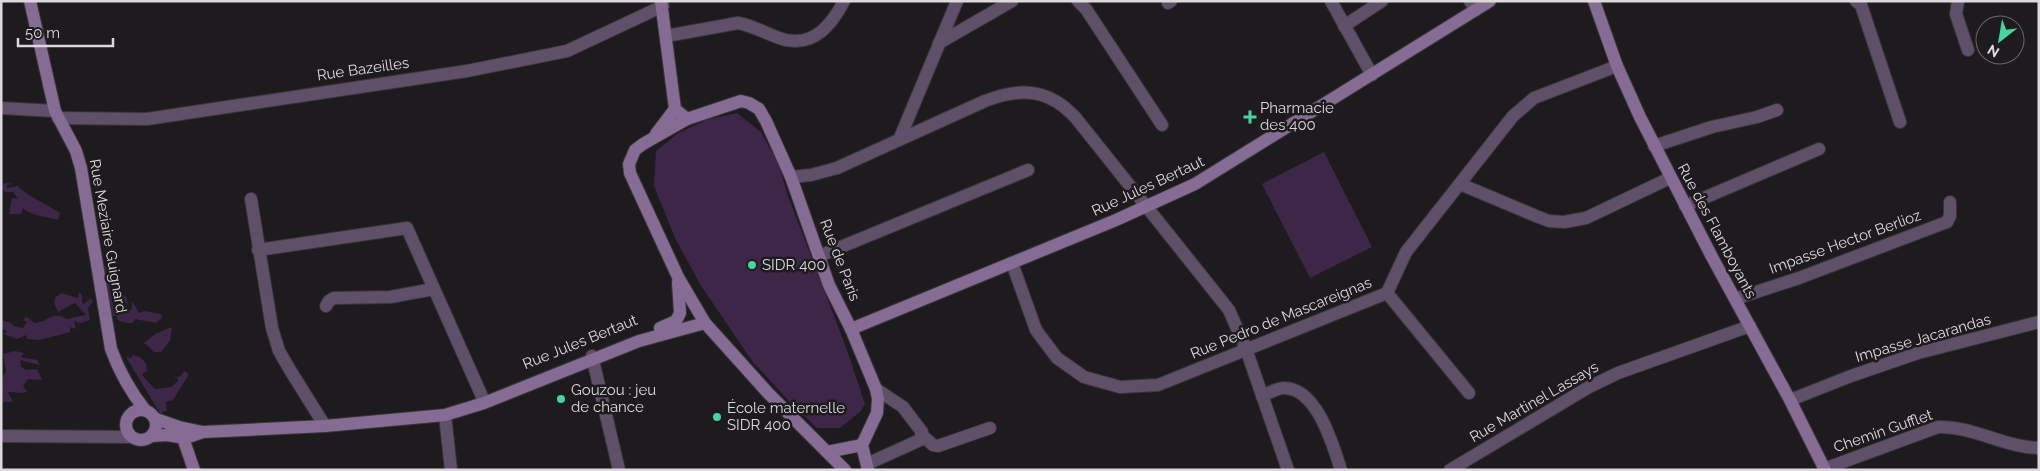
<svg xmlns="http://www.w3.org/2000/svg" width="2040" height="471" font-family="Raleway,sans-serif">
<rect width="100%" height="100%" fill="#1e1b1f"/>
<g fill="#3d2648">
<path d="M 737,113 L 761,132 L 778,163 L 788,196 L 847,350 L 865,404 L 861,411 L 840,428 L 817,428 L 789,401 L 752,361 L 700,284 L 675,238 L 654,186 L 656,151 L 678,133 L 709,119 Z"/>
<path d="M 1324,152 L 1372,247 L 1310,278 L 1262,184 Z"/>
<path d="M 6,183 L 13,184 L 7,185 L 7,188 L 18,186 C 22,193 50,206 60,213 L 58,220 C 46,216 33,217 23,208 L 21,214 L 9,214 L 12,198 L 18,199 L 13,192 L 5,192 L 1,188 L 1,185 Z"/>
<path d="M 103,265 L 121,276 L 111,281 L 109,285 L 126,297 L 128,304 L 119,297 L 115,299 L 117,306 L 113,301 L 113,309 L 116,313 L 123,305 L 127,309 L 132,310 L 132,301 L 139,313 L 144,311 L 161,314 L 162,318 L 156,323 L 135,319 L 133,323 C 127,323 122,323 117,319 L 117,316 L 113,316 Z"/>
<path d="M 79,292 L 82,295 L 82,303 L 84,304 L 91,298 L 93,301 L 88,308 L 90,320 L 80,323 L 74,321 L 76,329 L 70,327 L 70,332 L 40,340 L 27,339 L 26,335 L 17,339 L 3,334 L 7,332 L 1,327 L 1,320 L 11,323 L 13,326 L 23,328 L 27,322 L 23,320 L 26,317 L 35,323 C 47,322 54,310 66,319 L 86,315 L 75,303 L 58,312 L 54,303 L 55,298 L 61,293 L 78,298 Z"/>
<path d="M 172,327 L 170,341 L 161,352 L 154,352 L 146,344 L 143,344 L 155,334 Z"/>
<path d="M 15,351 L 24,353 L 21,357 L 37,360 L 40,365 L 20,360 L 21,367 L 26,370 L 37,369 L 42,380 L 28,379 L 23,386 L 27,391 L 24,393 L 8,392 L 13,402 L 3,402 L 1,380 L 6,371 L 3,354 Z"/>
<path d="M 132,355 L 140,357 L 146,363 L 147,372 L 144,372 L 142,375 L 155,389 L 171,387 L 178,381 L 178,378 L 174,378 L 181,376 L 184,371 L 189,374 L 173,400 L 166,402 L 167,411 L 164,411 L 161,414 L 158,410 L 126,357 L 132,358 Z"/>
</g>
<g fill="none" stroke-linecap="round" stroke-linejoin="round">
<g stroke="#383639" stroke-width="14">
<g id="street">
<path d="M 1078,1 L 1086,9 L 1162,125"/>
<path d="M 1331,1 L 1372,75"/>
<path d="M 1470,1 L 1476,10"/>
<path d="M 1856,1 L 1861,5 L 1900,122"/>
<path d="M 1958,1 L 1956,14 L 1968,50"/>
<path d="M 1168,3 L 1171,1"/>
<path d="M 1344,26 L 1382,1"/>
<path d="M 666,36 L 738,23 C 755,26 770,36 786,40 C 815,46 832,24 844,1"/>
<path d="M 939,43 L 1012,1"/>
<path d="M 1,108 L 55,111"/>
<path d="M 58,118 L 147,119 L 467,71 L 567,51 L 663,6"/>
<path d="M 899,140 L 957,1"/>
<path d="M 1654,146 L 1712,127 L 1757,117 L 1777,110"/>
<path d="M 791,177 L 811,175 L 837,168 L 985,101 C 1009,92 1034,87 1057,102 C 1064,106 1070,112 1075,117 L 1229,310 L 1246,349 L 1288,470"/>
<path d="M 1460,184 L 1536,216 L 1549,221 L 1564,222 L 1586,218 L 1670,178"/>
<path d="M 251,199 L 272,328 L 279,351 L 290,370 L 325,426"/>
<path d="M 1685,206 L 1819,149"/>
<path d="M 258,250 L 407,228 L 484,401"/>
<path d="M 819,256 L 1028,170"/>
<path d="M 1012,263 L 1036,330 L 1057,358 L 1084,377 L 1120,387 L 1158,385 L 1387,293 L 1406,252 L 1513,116 L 1534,98 L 1617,66"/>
<path d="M 1387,293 L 1469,393"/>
<path d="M 1735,299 L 1799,278 L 1947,222 L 1950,216 L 1950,202"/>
<path d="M 326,306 L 329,301 L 334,298 L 390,297 L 434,289"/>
<path d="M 592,356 L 619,470"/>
<path d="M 1262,396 C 1269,393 1277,388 1284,388 C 1317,388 1333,445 1341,470"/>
<path d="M 1790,400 L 1851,376 L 1918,353 L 2039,322"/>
<path d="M 445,415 L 451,470"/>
<path d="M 1,436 L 132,437"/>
<path d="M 923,436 L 933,445 L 938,446 L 990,428"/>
<path d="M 867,464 L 920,440 L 922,432 L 903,407 L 876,389"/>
<path d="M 1824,469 L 1938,427 C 1973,426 2003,447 2039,448"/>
<path d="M 1450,470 L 1589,387 L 1618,373 L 1750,326"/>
</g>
</g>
<g stroke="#383639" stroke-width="14">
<g id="secondary">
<path d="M 30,1 L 55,111 L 76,151 L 81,168 L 111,349 C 119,371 130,391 145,410"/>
<path d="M 661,1 L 675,109 L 687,119"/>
<path d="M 1594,1 L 1617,66 L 1640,117 L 1712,257 L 1790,400 L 1825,470"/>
<path d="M 656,134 L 675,109"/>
<path d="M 660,328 L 676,321 L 680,313 L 678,282"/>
<path d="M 851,329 L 1116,220 L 1195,184 L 1490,1"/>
<circle cx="141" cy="425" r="15"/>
<path d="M 156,419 L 179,427 L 203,432"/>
<path d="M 181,432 L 194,470"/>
<path d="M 152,436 L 167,435 L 185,438 L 203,432 L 325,426 L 445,415 L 484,403 L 639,341 L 705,323"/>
<path d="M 827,452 L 862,445"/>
<path d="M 845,470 L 768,393 L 705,323 L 678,277 L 635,184 L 630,173 L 629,164 L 635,150 L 643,144 L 687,119 L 741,101 L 749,103 L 759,109 L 766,121 L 791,177 L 829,285 L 851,329 L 876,389 L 878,399 L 877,413 L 862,445 L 868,470"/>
</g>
</g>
<use href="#street" stroke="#604f69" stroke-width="12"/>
<use href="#secondary" stroke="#866b94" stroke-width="12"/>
</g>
<g fill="#47d49e" stroke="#1e1b1f" stroke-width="2">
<path d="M1247.5 109.5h5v5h5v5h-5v5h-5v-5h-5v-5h5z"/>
<circle cx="752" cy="265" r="5"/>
<circle cx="561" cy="399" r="5"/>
<circle cx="717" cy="417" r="5"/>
</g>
<g text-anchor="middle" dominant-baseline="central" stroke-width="5" stroke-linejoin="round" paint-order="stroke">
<g font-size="15" fill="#dbd9dc" stroke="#1e1b1f">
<text transform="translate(363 69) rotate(-8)">Rue Bazeilles</text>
<text transform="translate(1148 186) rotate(-25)">Rue Jules Bertaut</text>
<text transform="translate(1717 231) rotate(62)">Rue des Flamboyants</text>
<text transform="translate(108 236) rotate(80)">Rue Meziaire Guignard</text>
<text transform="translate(1845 242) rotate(-20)">Impasse Hector Berlioz</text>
<text transform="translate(840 260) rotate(69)">Rue de Paris</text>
<text transform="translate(1281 318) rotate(-22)">Rue Pedro de Mascareignas</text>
<text transform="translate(1923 338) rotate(-16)">Impasse Jacarandas</text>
<text transform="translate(580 342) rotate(-22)">Rue Jules Bertaut</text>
<text transform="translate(1534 402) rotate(-30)">Rue Martinel Lassays</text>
<text transform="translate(1883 431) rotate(-19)">Chemin Gufflet</text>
</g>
<g font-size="15" fill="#dbd9dc" stroke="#1e1b1f" text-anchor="start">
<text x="1260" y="108">Pharmacie<tspan x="1260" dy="17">des 400</tspan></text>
<text x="762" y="265">SIDR 400</text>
<text x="571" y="390">Gouzou : jeu<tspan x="571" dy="17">de chance</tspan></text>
<text x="727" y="408">École maternelle<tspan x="727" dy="17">SIDR 400</tspan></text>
</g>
</g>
<rect width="2040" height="471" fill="none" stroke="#dbd9dc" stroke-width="5"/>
<g transform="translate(2000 40) rotate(211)"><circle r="24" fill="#1e1b1f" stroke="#6a676b"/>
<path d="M0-4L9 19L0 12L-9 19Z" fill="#47d49e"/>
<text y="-8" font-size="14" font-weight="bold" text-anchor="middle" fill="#dbd9dc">N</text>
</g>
<path d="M18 38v8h95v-8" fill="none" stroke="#dbd9dc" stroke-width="2.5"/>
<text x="25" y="38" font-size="15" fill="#dbd9dc" stroke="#1e1b1f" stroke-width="4" paint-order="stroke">50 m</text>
</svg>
